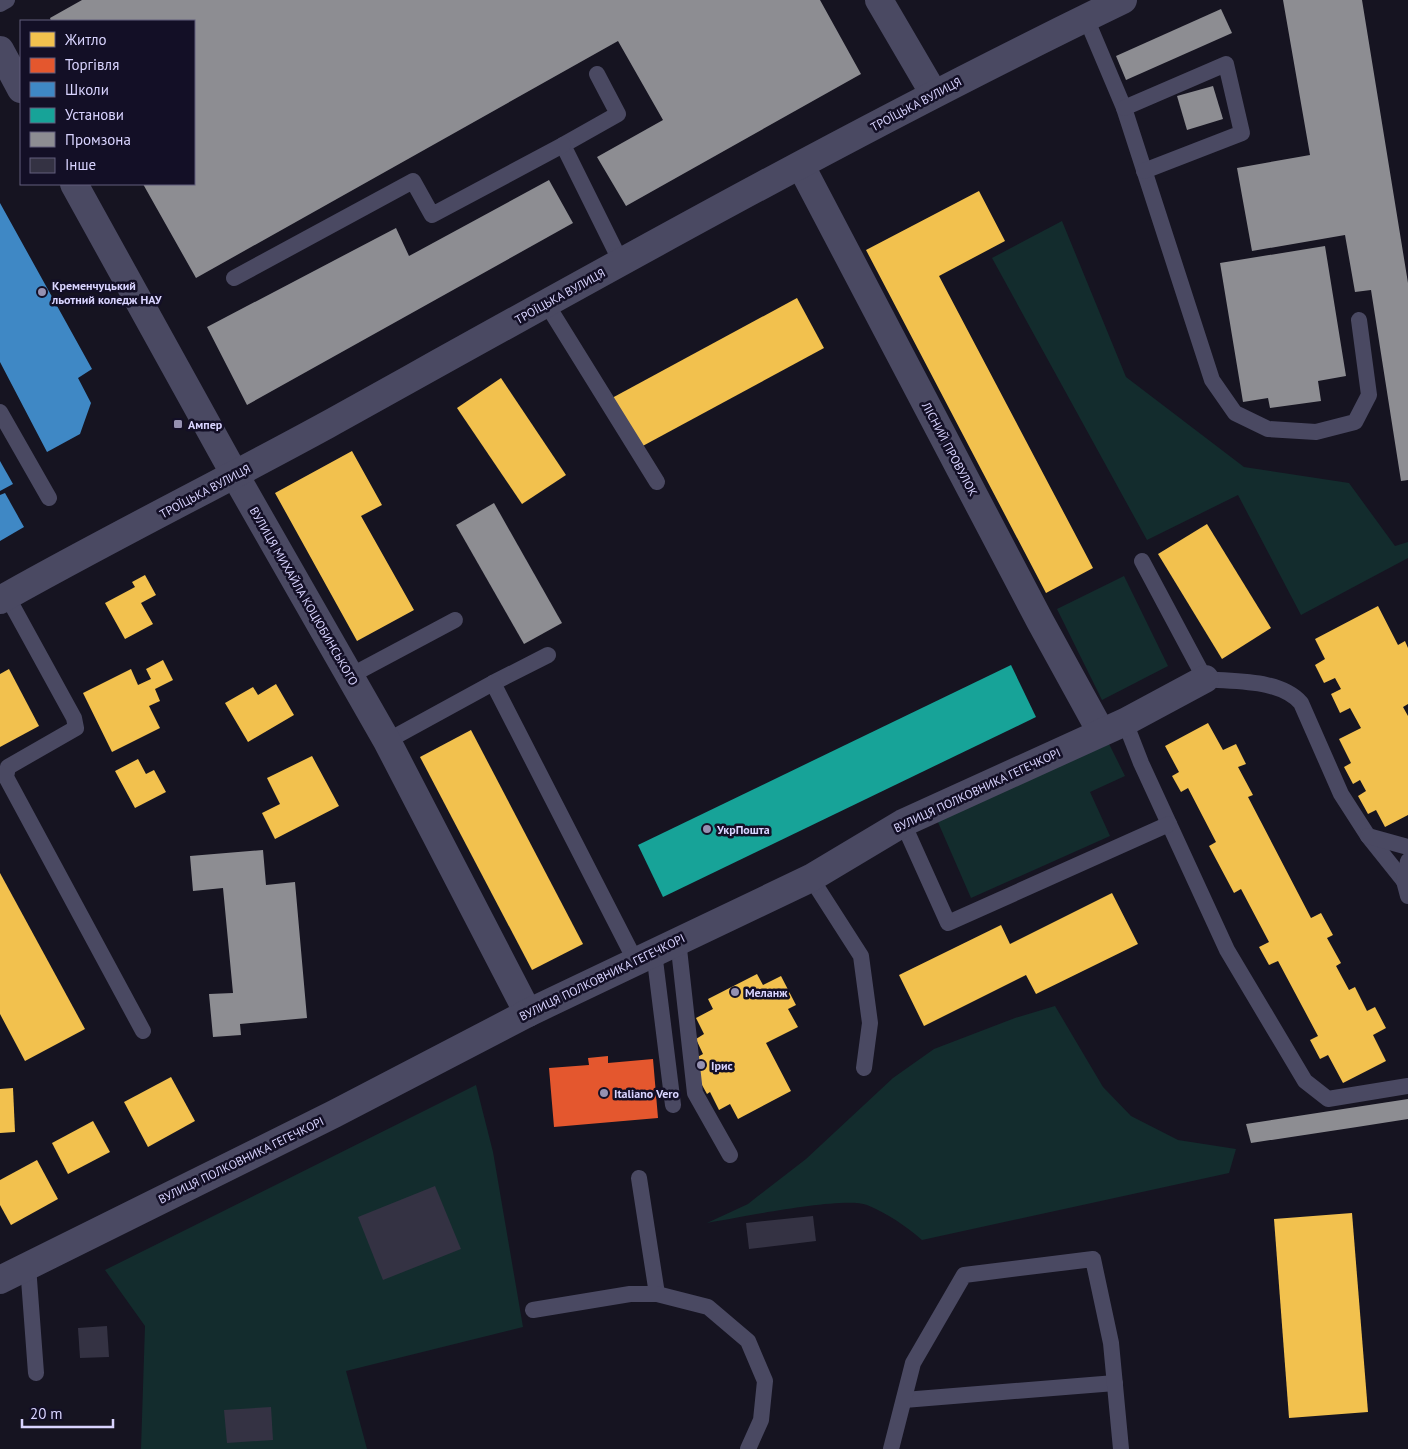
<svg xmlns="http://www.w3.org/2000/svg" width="1408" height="1449" font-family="'PT Sans',sans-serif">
<rect width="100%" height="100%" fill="#161421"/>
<g fill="#132c2d">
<path d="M 1062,221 L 1126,377 L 1244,467 L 1349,483 L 1395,546 L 1408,542 L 1408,558 L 1301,615 L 1238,495 L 1147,540 L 992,258 Z"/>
<path d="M 1124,576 L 1168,666 L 1102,700 L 1057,609 Z"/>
<path d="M 1109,744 L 1125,776 L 1090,792 L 1110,836 L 971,898 L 937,820 Z"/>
<path d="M 1055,1006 L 1103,1087 L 1131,1116 L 1178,1140 L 1236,1149 L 1229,1173 L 922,1240 C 906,1226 887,1213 867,1205 C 842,1196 738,1218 707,1223 L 748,1204 L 758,1196 L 806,1159 L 893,1078 L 934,1049 L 1015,1018 Z"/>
<path d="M 476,1085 L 493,1152 L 523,1327 L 346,1371 L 367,1449 L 141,1449 L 145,1326 L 105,1270 Z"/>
</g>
<g fill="#f2c14e">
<path d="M 979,191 L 1005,241 L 939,276 L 1093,568 L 1046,593 L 866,250 Z"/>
<path d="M 797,298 L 824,348 L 639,448 L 612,398 Z"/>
<path d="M 501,378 L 566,475 L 522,504 L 457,408 Z"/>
<path d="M 352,451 L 382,505 L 361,516 L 414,610 L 357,641 L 275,493 Z"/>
<path d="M 1207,524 L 1271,628 L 1222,659 L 1158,554 Z"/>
<path d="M 145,575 L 156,595 L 141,603 L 153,624 L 125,639 L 105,603 L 135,587 L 132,582 Z"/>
<path d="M 1378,606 L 1398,645 L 1405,641 L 1408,648 L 1408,704 L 1403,707 L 1408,716 L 1408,815 L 1385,827 L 1376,810 L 1368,814 L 1358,796 L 1366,791 L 1360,780 L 1353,784 L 1344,767 L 1351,763 L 1339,739 L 1361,728 L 1350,708 L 1340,713 L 1331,694 L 1341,689 L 1335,678 L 1324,683 L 1315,665 L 1325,659 L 1315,639 Z"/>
<path d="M 163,660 L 173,680 L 155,689 L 160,701 L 149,706 L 160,728 L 112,752 L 83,693 L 131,669 L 138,685 L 151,679 L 146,669 Z"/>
<path d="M 9,669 L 39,726 L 0,747 L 0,674 Z"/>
<path d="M 276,684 L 294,715 L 248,742 L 225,703 L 253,687 L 258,695 Z"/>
<path d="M 1208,723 L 1223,750 L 1236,744 L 1246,764 L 1238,767 L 1253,795 L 1248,797 L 1311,918 L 1321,913 L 1333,935 L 1327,938 L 1341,963 L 1336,966 L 1349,990 L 1355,987 L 1367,1011 L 1375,1007 L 1386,1028 L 1373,1035 L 1386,1061 L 1343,1083 L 1328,1055 L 1320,1059 L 1310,1040 L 1318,1036 L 1278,961 L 1269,965 L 1259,947 L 1269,942 L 1241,889 L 1234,893 L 1209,846 L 1216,842 L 1188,788 L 1181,792 L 1172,776 L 1179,772 L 1165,746 Z"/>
<path d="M 471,730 L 583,944 L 532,970 L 420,757 Z"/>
<path d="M 312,756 L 339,806 L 275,839 L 262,813 L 280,804 L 267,778 Z"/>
<path d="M 138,759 L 146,774 L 154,770 L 166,792 L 135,808 L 115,771 Z"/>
<path d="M 0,873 L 85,1029 L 25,1061 L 0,1014 Z"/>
<path d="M 1112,893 L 1138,944 L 1036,994 L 1026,975 L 924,1026 L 899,975 L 1001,925 L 1010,944 Z"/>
<path d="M 757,974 L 763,985 L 781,976 L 796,1005 L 788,1009 L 798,1027 L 766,1043 L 791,1091 L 738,1119 L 730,1104 L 719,1110 L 710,1092 L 707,1094 L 697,1076 L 692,1060 L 703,1054 L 696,1039 L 704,1034 L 696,1018 L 713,1009 L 708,999 Z"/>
<path d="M 171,1077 L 195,1121 L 148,1147 L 124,1102 Z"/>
<path d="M 13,1088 L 15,1132 L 0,1133 L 0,1089 Z"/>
<path d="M 93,1121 L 110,1152 L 68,1174 L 52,1143 Z"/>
<path d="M 37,1160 L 58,1199 L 11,1225 L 0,1205 L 0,1180 Z"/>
<path d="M 1352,1213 L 1368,1412 L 1289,1418 L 1274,1219 Z"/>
</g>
<path fill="#e4572e" d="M 608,1056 L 608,1063 L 653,1059 L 658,1118 L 554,1127 L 549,1068 L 589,1065 L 588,1058 Z"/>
<g fill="#3f88c5">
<path d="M 0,203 L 92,369 L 78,378 L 91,403 L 80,434 L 47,452 L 0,362 Z"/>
<path d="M 0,461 L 13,484 L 0,491 Z"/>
<path d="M 5,493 L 24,527 L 0,541 L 0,495 Z"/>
</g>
<path fill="#17a398" d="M 1011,665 L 1036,717 L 663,897 L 638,845 Z"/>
<g fill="#8d8d92">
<path d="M 82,0 L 820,0 L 861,74 L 626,206 L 597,157 L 663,120 L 618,41 L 196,278 L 143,184 L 194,184 L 194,21 L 51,21 L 50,18 Z"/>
<path d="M 1283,0 L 1362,0 L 1408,283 L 1408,480 L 1401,481 L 1371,290 L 1355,292 L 1345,235 L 1252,251 L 1237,168 L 1310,155 Z"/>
<path d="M 1221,9 L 1232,33 L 1126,80 L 1116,56 Z"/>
<path d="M 1213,86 L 1223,119 L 1187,130 L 1177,96 Z"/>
<path d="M 549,180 L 573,223 L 247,405 L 207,327 L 396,228 L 409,256 Z"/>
<path d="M 1325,246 L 1346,376 L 1318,381 L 1321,401 L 1270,408 L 1268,398 L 1243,402 L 1220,263 Z"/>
<path d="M 494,503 L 562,623 L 524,644 L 456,525 Z"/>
<path d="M 263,850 L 266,885 L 295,882 L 307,1018 L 240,1024 L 241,1035 L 213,1037 L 209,994 L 233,993 L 223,888 L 193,891 L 190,856 Z"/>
<path d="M 1408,1099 L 1408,1119 L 1357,1127 L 1251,1143 L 1246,1124 Z"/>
</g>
<g fill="#343243">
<path d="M 435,1186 L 461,1249 L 383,1280 L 358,1217 Z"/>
<path d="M 813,1216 L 816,1241 L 749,1249 L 746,1223 Z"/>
<path d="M 107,1326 L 109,1357 L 80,1358 L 78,1328 Z"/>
<path d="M 271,1407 L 273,1440 L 227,1443 L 224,1410 Z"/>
</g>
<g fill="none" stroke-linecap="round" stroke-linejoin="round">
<g stroke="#4a4962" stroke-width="16">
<path d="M 0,4 L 7,0"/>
<path d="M 1086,18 L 1124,108 L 1212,380 L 1235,413 L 1268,429 L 1316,432 L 1355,422 L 1369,395 L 1359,320"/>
<path d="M 597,74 L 618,114 L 563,145 L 621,262"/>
<path d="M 1124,108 L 1226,64 L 1242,133 L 1144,171"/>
<path d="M 234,278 L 413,181 L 432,215 L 563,145"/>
<path d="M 546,303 L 657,482"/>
<path d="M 0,412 L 49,498"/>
<path d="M 1142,561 L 1205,679 C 1235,682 1280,679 1301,703 L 1341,794 L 1368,836 L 1404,881"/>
<path d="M 7,596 L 74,718 L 76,728 L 8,767 L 6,777 L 143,1031"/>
<path d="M 350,676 L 455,620"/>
<path d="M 493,683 L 548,655"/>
<path d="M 1125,722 L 1141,763 L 1227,950 L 1305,1081 L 1328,1099 L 1408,1086"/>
<path d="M 387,741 L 493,683 L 635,960"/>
<path d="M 903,823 L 948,923 L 1169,824"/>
<path d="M 1368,836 L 1408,847"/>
<path d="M 1408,861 L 1404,881 L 1408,896"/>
<path d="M 811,878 L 861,956 L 870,1023 L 864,1068"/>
<path d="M 678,940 L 695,1093 L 730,1155"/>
<path d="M 654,952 L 673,1105"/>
<path d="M 639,1178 L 657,1294"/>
<path d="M 28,1266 L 36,1373"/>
<path d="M 533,1310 L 630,1294 L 657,1294 L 708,1307 L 748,1341 L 765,1381 L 761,1420 L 748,1449"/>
<path d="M 904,1400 L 1115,1383"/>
<path d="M 891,1449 L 913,1363 L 964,1275 L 1093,1259 L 1111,1343 L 1121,1449"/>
</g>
<g stroke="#4a4962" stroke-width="28">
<path d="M 879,0 L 934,94"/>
<path d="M 0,50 L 21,89"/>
<path d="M 801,166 L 1040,621 L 1101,732"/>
<path d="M 74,184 L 235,475 L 387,741 L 528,1013"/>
<path d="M 0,600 C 108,539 219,484 327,425 C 590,279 852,131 1123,0"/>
<path d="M 0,1280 L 334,1114 L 528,1013 L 811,878 L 903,823 L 1125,722 L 1205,679"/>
</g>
</g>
<g fill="#9591b1" stroke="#130f26" stroke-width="2">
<circle cx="42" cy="292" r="5"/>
<rect x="173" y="419" width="10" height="10" rx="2.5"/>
<circle cx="707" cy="829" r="5"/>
<circle cx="735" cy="992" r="5"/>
<circle cx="701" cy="1065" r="5"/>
<circle cx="604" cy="1093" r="5"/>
</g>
<g text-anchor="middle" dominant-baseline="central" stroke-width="5" stroke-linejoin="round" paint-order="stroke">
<g font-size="12" fill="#d9d4ff" stroke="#130f26">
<text transform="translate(916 104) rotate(-28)">ТРОЇЦЬКА ВУЛИЦЯ</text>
<text transform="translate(560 296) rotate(-29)">ТРОЇЦЬКА ВУЛИЦЯ</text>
<text transform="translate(950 449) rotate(62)">ЛІСНИЙ ПРОВУЛОК</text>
<text transform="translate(205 491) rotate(-28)">ТРОЇЦЬКА ВУЛИЦЯ</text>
<text transform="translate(304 596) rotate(60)">ВУЛИЦЯ МИХАЙЛА КОЦЮБИНСЬКОГО</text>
<text transform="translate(977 790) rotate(-25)">ВУЛИЦЯ ПОЛКОВНИКА ГЕГЕЧКОРІ</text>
<text transform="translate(602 977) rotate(-26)">ВУЛИЦЯ ПОЛКОВНИКА ГЕГЕЧКОРІ</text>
<text transform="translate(241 1160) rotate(-26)">ВУЛИЦЯ ПОЛКОВНИКА ГЕГЕЧКОРІ</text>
</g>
<g font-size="12" font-weight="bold" fill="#d9d4ff" stroke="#130f26" text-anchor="start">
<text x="52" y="285">Кременчуцький<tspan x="52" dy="14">льотний коледж НАУ</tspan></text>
<text x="188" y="424">Ампер</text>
<text x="717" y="829">УкрПошта</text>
<text x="745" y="992">Меланж</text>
<text x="711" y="1065">Ірис</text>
<text x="614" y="1093">Italiano Vero</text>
</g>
</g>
<rect x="20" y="20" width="175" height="165" fill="#130f26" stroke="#625e7d"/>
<rect x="30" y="32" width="25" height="15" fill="#f2c14e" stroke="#625e7d"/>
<text x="65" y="45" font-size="15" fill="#d9d4ff">Житло</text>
<rect x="30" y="58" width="25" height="15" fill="#e4572e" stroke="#625e7d"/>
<text x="65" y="70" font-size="15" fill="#d9d4ff">Торгівля</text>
<rect x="30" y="82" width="25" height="15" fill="#3f88c5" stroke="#625e7d"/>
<text x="65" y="95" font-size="15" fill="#d9d4ff">Школи</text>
<rect x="30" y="108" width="25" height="15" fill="#17a398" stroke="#625e7d"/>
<text x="65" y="120" font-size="15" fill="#d9d4ff">Установи</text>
<rect x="30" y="132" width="25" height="15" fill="#8d8d92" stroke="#625e7d"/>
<text x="65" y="145" font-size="15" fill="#d9d4ff">Промзона</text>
<rect x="30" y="158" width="25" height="15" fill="#343243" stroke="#625e7d"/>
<text x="65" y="170" font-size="15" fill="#d9d4ff">Інше</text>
<path d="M22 1419v8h91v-8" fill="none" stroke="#d9d4ff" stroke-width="2.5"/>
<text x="30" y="1419" font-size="15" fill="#d9d4ff" stroke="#130f26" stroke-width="4" paint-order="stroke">20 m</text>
</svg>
